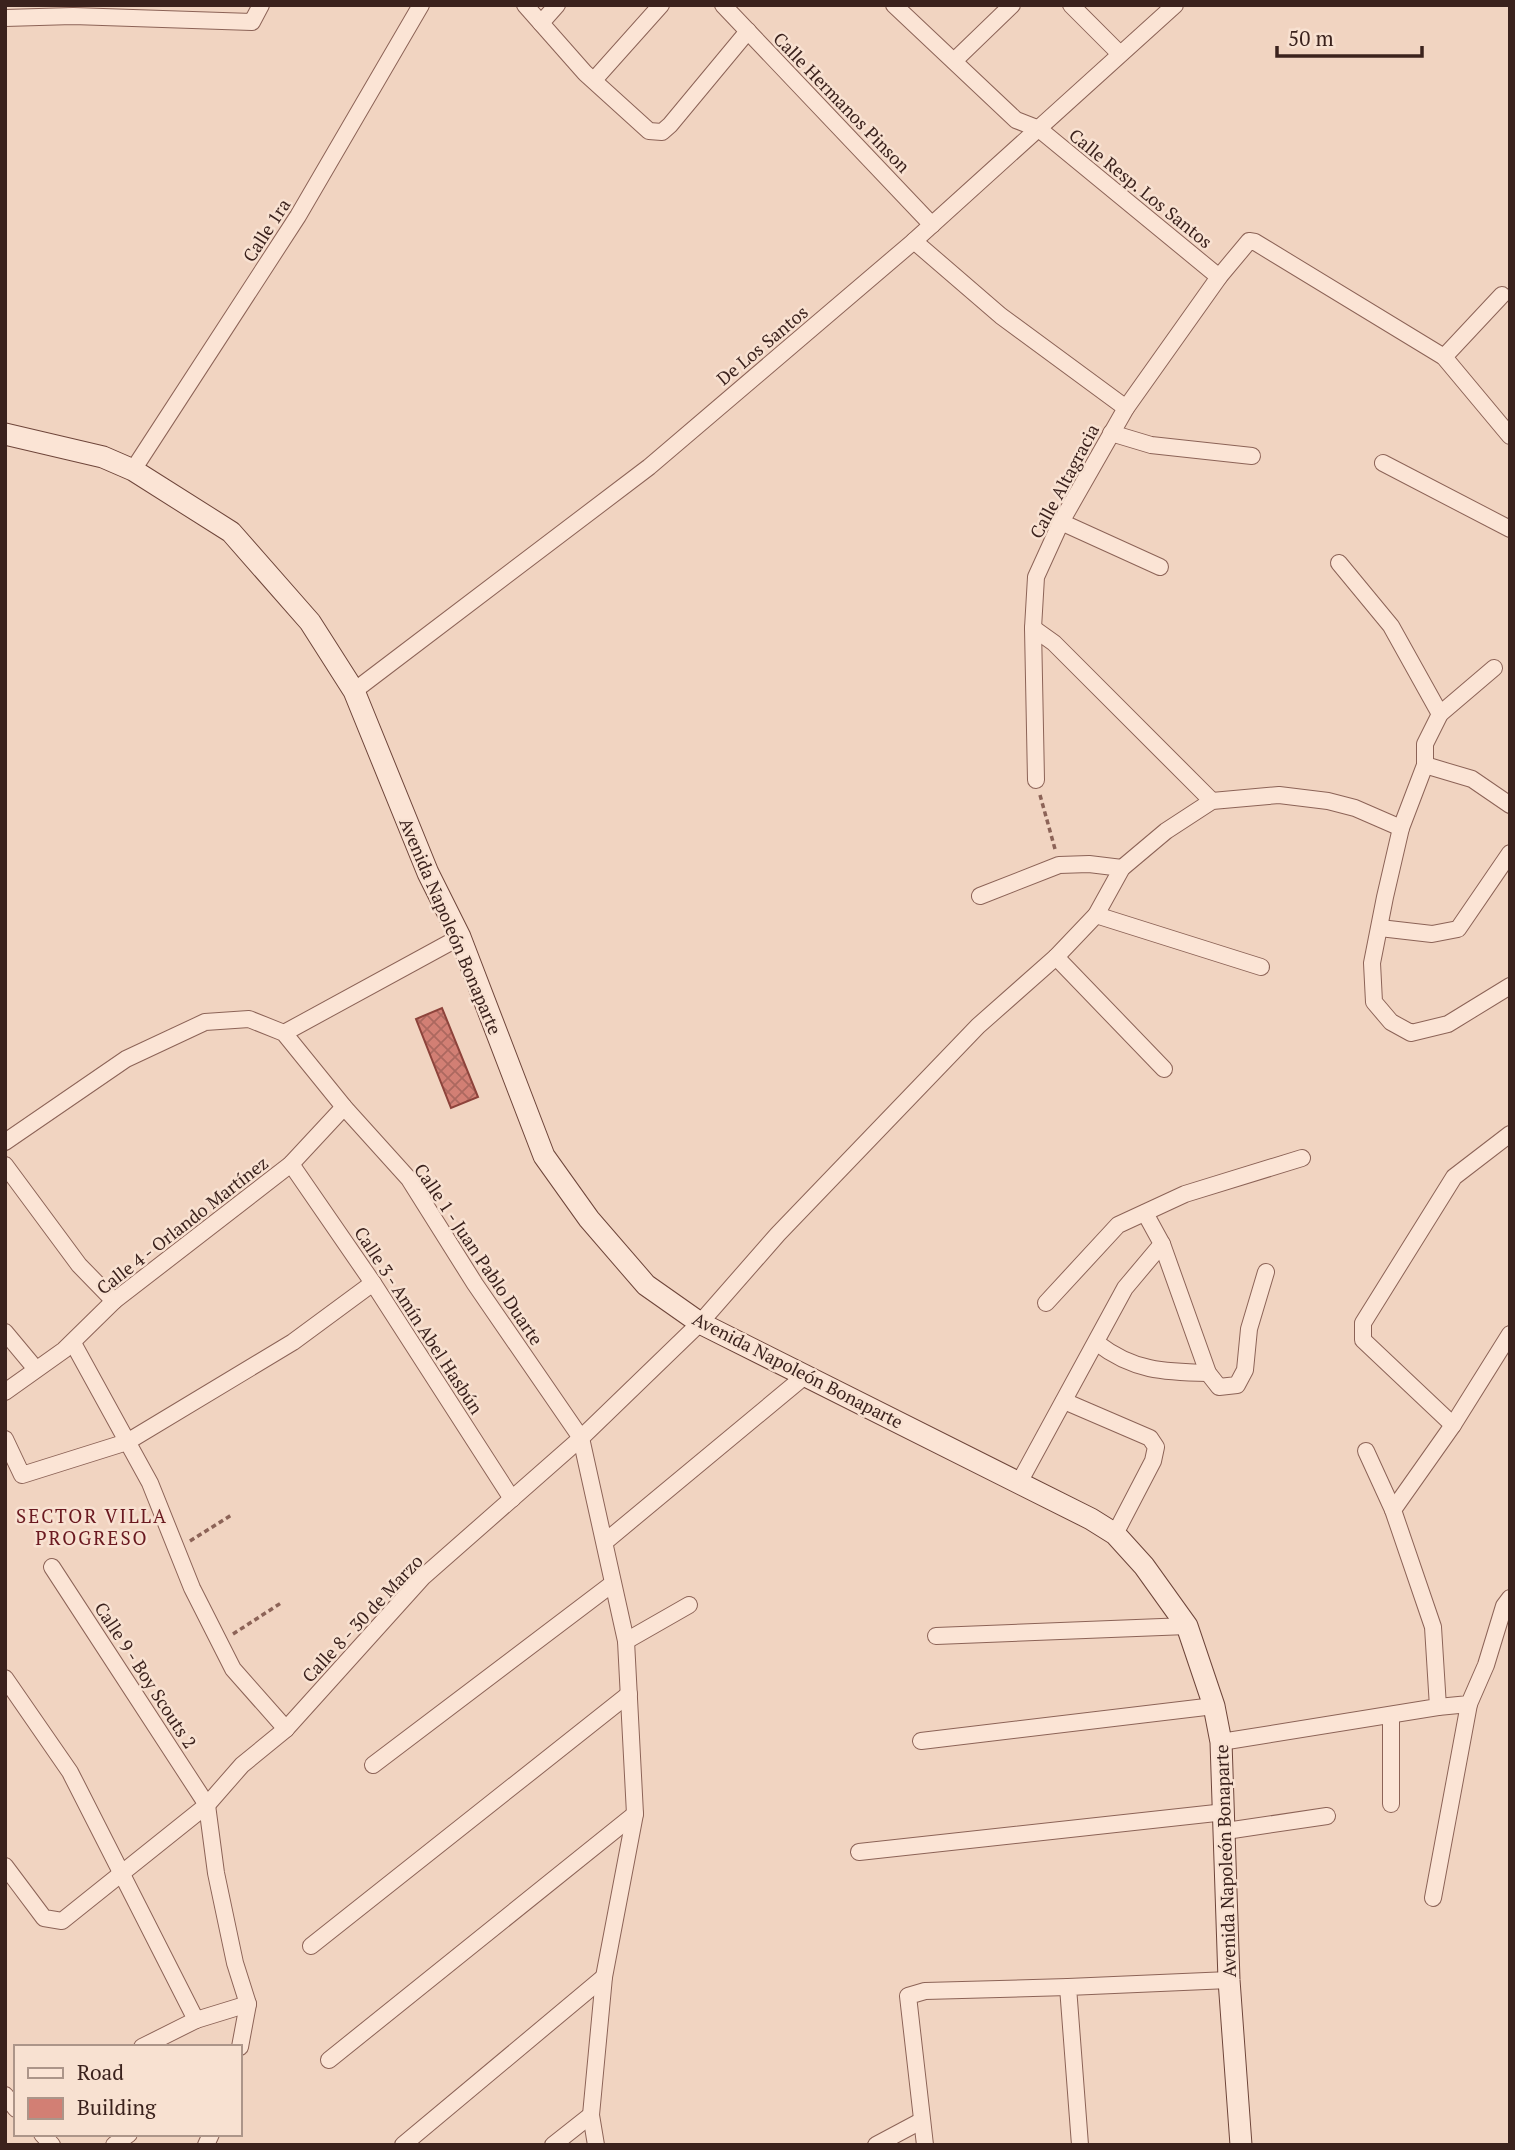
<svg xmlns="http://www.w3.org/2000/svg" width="1515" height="2150" font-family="'PT Serif',serif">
<defs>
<pattern id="building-cross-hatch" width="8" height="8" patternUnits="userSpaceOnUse" patternTransform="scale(1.75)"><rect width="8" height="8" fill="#d27f74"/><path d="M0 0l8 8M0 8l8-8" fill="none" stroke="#ac685f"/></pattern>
</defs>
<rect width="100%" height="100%" fill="#f1d4c1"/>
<path fill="url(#building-cross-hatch)" stroke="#8d433b" stroke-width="2" d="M 442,1008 L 478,1097 L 451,1108 L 416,1019 Z"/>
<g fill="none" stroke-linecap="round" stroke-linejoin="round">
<g stroke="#8c6357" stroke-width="18">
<g id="street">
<path d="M 525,5 L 585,73 L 649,131 L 662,132 L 670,125 L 748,31"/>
<path d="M 723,5 L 932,225"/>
<path d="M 894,5 L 1016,120 L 1039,129 L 1219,277"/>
<path d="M 1071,5 L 1120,54"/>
<path d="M 5,18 L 73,16 L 252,22 L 261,5"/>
<path d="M 541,23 L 557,5"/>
<path d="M 954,61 L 1012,5"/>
<path d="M 594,80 L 661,5"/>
<path d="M 914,241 L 1001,316 L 1126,408"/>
<path d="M 1444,357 L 1502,295"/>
<path d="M 1111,433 L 1151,445 L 1252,456"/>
<path d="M 1383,463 L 1510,529"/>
<path d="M 133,470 L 298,216 L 421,5"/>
<path d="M 1061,522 L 1160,567"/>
<path d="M 1339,563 L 1391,626 L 1440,714"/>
<path d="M 1033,628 L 1054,643 L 1212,801"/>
<path d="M 1494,668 L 1440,714 L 1425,744 L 1425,765 L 1401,828 L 1385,897 L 1372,963 L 1374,1002 L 1391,1022 L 1411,1033 L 1448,1024 L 1510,986"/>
<path d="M 354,691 L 649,467 L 914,241 L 1175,5"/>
<path d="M 1425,765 L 1472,779 L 1510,805"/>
<path d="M 1036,780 L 1033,628 L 1036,577 L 1061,522 L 1126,408 L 1219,277 L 1249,241 L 1255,242 L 1444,357 L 1510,436"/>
<path d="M 980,896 L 1059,865 L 1089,864 L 1122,868"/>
<path d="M 1096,915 L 1261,967"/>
<path d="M 1380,928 L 1432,934 L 1458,929 L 1510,853"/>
<path d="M 1056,957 L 1164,1069"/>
<path d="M 284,1033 L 460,937"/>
<path d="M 5,1142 L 126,1059 L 205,1022 L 249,1019 L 284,1033 L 344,1107 L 409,1179 L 475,1284 L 581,1438 L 626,1641 L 635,1814 L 604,1977 L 591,2115 L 596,2145"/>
<path d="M 291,1164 L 373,1283 L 512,1499"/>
<path d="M 5,1165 L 79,1265 L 114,1301"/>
<path d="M 1162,1244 L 1208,1373 L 1219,1387 L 1237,1385 L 1245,1370 L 1249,1329 L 1266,1272"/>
<path d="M 1046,1303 L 1118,1225 L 1185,1194 L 1302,1158"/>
<path d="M 5,1332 L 35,1368"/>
<path d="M 73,1343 L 150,1483 L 192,1588 L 233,1669 L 286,1729"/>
<path d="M 1097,1343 C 1133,1371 1164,1372 1208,1373"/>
<path d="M 5,1392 L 64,1350 L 114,1301 L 291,1164 L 344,1107"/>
<path d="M 1064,1401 L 1150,1438 L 1156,1447 L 1153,1461 L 1115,1534"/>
<path d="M 1453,1425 L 1363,1340 L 1363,1323 L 1454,1177 L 1510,1134"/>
<path d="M 5,1439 L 22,1475 L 127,1442 L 293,1342 L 373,1283"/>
<path d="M 1366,1451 L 1393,1510"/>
<path d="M 1020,1481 L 1125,1288 L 1162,1244 L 1145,1213"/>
<path d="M 606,1541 L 806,1375"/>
<path d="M 52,1567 L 207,1805 L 216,1873 L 235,1963 L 248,2004 L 240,2047"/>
<path d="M 936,1636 L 1187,1626"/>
<path d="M 626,1641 L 689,1605"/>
<path d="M 5,1678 L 70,1772 L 196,2020"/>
<path d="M 1438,1707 L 1469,1704 L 1486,1665 L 1504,1606 L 1510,1598"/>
<path d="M 921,1741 L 1214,1706"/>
<path d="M 1221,1742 L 1438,1707 L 1433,1627 L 1393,1510 L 1453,1425 L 1510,1334"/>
<path d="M 373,1765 L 612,1584"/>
<path d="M 1391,1804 L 1391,1715"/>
<path d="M 1226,1831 L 1327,1816"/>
<path d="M 859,1852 L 1225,1812"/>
<path d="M 5,1866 L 44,1918 L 62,1921 L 207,1805 L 242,1765 L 286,1729 L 423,1577 L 581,1438 L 700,1323 L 778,1234 L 978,1026 L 1056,957 L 1096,915 L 1122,868 L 1166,831 L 1212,801 L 1279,795 L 1328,801 L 1355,808 L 1401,828"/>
<path d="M 1433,1898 L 1469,1704"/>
<path d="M 311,1946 L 629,1694"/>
<path d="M 142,2047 L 196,2020 L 248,2004"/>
<path d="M 329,2060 L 635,1814"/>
<path d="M 5,2095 L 16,2109"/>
<path d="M 42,2134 L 52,2145"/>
<path d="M 114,2145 L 129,2134"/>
<path d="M 206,2145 L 211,2134"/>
<path d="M 403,2145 L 604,1977"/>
<path d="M 553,2145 L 591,2115"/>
<path d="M 876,2145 L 921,2121"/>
<path d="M 925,2145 L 908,1996 L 925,1991 L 1068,1987"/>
<path d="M 1080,2145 L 1068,1987 L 1229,1980"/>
</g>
</g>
<g stroke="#6e453a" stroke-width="23">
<path id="secondary" d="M 5,434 L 103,457 L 133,470 L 231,532 L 310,622 L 354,691 L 428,873 L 460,937 L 544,1156 L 589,1219 L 646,1285 L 700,1323 L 1091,1519 L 1115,1534 L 1144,1566 L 1187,1626 L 1214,1706 L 1221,1742 L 1229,1980 L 1241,2145"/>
</g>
<g stroke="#8c6357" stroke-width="3.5" stroke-dasharray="5 3.5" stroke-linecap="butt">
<path d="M 1040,795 L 1055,849"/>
<path d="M 190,1541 L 233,1514"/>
<path d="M 233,1634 L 281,1603"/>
</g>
<use href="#street" stroke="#fbe4d5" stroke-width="16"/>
<use href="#secondary" stroke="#fbe4d5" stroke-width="21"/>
</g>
<g text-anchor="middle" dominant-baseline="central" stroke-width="5" stroke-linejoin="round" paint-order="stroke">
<g font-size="18" fill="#3b221d" stroke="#f8e1d1">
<text transform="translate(842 102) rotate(46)">Calle Hermanos Pinson</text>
<text transform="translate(1141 188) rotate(39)">Calle Resp. Los Santos</text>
<text transform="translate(266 230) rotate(-57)">Calle 1ra</text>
<text transform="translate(762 345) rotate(-40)">De Los Santos</text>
<text transform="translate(1064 481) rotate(-62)">Calle Altagracia</text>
<text transform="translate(451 926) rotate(67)">Avenida Napoleón Bonaparte</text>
<text transform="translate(182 1225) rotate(-38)">Calle 4 - Orlando Martínez</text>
<text transform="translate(479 1254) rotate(56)">Calle 1 - Juan Pablo Duarte</text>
<text transform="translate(419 1320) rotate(57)">Calle 3 - Amín Abel Hasbún</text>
<text transform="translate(798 1370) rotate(27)">Avenida Napoleón Bonaparte</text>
<text transform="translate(362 1618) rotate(-47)">Calle 8 - 30 de Marzo</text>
<text transform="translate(146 1675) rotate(57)">Calle 9 - Boy Scouts 2</text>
<text transform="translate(1225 1861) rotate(-92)">Avenida Napoleón Bonaparte</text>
</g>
<g font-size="19" letter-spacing="2" fill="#6a1920" stroke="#f8e1d1">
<text x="92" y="1515">SECTOR VILLA<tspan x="92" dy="22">PROGRESO</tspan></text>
</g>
</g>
<rect width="1515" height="2150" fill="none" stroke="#3b221d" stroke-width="14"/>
<rect x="14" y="2045" width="228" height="91" fill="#f8e1d1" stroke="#ac9589" stroke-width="2"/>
<rect x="28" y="2068" width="35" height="10" fill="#fbe4d5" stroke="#ac9589" stroke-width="2"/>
<text x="77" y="2080" font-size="21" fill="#3b221d">Road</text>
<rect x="28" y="2098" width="35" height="21" fill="#d27f74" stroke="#ac9589" stroke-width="2"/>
<text x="77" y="2115" font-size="21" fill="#3b221d">Building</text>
<path d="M1277 46v10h145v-10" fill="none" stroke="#3b221d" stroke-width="3.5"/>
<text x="1288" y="46" font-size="21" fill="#3b221d" stroke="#f8e1d1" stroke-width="5" paint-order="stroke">50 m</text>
</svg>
